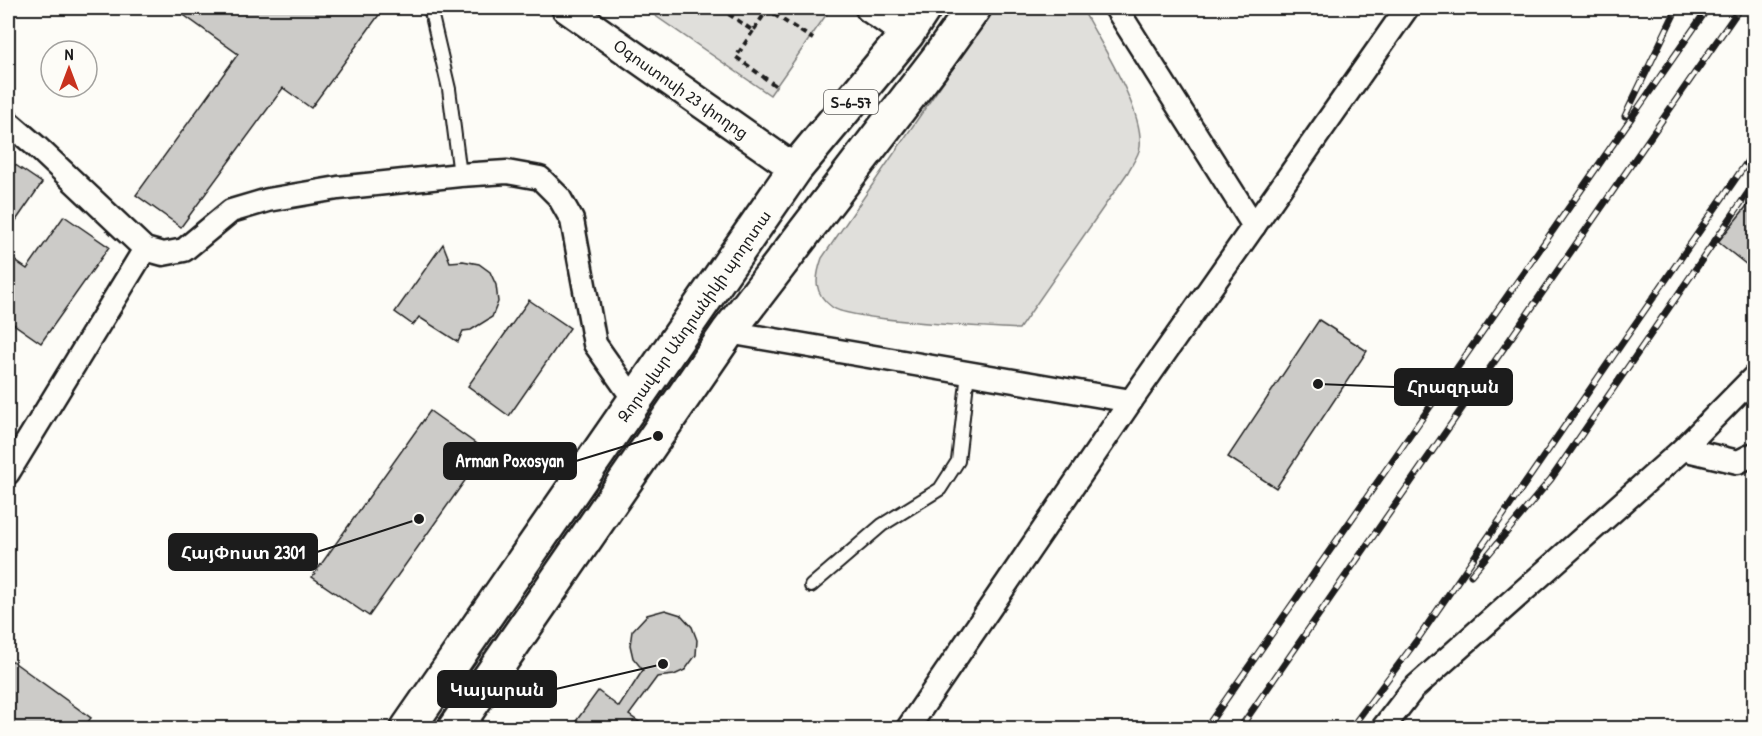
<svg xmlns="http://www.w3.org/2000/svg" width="1762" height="736" font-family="'Patrick Hand','Noto Sans Armenian',sans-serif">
<rect width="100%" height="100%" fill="#fdfcf7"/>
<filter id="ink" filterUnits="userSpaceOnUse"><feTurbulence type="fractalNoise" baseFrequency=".0167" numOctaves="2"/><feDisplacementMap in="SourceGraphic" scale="12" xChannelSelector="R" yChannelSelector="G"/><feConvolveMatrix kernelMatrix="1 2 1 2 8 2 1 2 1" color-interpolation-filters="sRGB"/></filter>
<g filter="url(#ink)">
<g fill="#e0dfdb" stroke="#7e7e7c" stroke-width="1.5">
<path d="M 644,8 L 831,8 L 770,95 Z"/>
<path d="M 994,8 L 1080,8 L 1084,12 C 1102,46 1144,110 1140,147 C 1139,155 1132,164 1128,172 L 1019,329 C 989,327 849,321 832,307 C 813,293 815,278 822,258 Z"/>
</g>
<g fill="#cccbc8" stroke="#1c1c1c" stroke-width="1.5">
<path d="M 174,8 L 384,8 L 311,108 L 283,88 L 181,227 L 136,195 L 238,54 Z"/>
<path d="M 8,160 L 42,183 L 8,232 Z"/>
<path d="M 1754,197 L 1754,266 L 1752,269 L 1718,242 Z"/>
<path d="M 64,216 L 109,247 L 41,343 L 8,320 L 8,256 L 27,269 Z"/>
<path d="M 443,244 L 450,262 L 463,261 L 479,264 L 490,272 L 496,285 L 498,302 L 492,317 L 471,330 L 463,331 L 458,342 L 419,317 L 413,325 L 395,312 Z"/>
<path d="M 529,300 L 570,328 L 509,416 L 468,386 Z"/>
<path d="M 1319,320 L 1367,351 L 1276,488 L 1228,457 Z"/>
<path d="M 430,411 L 486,451 L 369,616 L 312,577 Z"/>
<path d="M 665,610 L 681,615 L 692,627 L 697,640 L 696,655 L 685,670 L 674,675 L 657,677 L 629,715 L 648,728 L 571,728 L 598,691 L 619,707 L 643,670 L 633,658 L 630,645 L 632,631 L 647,615 Z"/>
<path d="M 8,658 L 91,718 L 83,728 L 8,728 Z"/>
</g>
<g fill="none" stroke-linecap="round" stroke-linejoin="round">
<g stroke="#1c1c1c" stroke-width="16">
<g id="service">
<path d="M 427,8 L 431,12 L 449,89 L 460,175"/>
<path d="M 811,586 L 882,525 L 940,489 L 958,461 L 968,373"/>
</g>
</g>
<g stroke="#1c1c1c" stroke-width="27">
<g id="minor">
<path d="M 1116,8 L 1254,226"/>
<path d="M 8,122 L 37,147 L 145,249 L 163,254 L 184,250 L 231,211 L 268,200 L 338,188 L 460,175 L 507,172 L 540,178 L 559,197 L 572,220 L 595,344 L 635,401"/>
<path d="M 728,332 L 1131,401"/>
<path d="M 1683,449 L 1738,462 L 1754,454"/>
<path d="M 8,473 L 145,249"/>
<path d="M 908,728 L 1131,401 L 1407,8"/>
<path d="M 1383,728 L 1413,689 L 1683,449 L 1754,377"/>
</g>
</g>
<g stroke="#1c1c1c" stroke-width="33">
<g id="tertiary">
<path d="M 566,8 L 795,169"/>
<path d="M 870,8 L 907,34"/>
</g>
</g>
<g stroke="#1c1c1c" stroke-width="38">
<g id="primary">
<path d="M 408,728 L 795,169 L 907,34 L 924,8"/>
<path d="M 455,728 L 728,332 L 939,57 L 974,8"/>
</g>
</g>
<g stroke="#1c1c1c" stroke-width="4" stroke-dasharray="6 4.5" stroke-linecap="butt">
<path d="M 720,8 L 753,31 L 767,10 L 813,39"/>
<path d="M 829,8 L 834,11"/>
<path d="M 753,31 L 736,57 L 776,86"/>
</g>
<use href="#service" stroke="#fdfcf7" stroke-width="12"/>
<use href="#minor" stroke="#fdfcf7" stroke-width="22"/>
<use href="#tertiary" stroke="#fdfcf7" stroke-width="28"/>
<use href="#primary" stroke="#fdfcf7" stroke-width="33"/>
<g stroke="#1c1c1c" stroke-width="7">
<g id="rail">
<path d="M 1625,116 L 1677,8"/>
<path d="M 1471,575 L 1551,479 L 1754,184"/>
<path d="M 1206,728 L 1708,8"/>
<path d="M 1240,728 L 1740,8"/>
<path d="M 1351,728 L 1417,640 L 1754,152"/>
</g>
</g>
<use href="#rail" stroke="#fdfcf7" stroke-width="4.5" stroke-dasharray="14" stroke-linecap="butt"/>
</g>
</g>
<g text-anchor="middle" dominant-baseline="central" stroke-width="6" stroke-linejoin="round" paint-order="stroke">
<rect fill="#fdfcf7" stroke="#605f5e" stroke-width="1.5" x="824" y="90" width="54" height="24" rx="4.5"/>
<g font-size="15" font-weight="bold" fill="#1c1c1c">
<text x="851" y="102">Տ-6-57</text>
</g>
<g font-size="16" fill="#1c1c1c" stroke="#fdfcf7">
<text transform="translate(681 89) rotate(35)">Օգոստոսի 23 փողոց</text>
<text transform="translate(694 316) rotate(-55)">Զորավար Անդրանիկի պողոտա</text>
</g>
</g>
<path fill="none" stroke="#1c1c1c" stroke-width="2" d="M1318 384L1395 387M658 436L576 461M419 519L317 552M663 664L556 689"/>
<g fill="#1c1c1c" stroke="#fdfcf7" stroke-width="2">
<circle cx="1318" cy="384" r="6"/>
<circle cx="658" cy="436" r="6"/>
<circle cx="419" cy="519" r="6"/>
<circle cx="663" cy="664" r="6"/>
</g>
<g fill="#1c1c1c" stroke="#1c1c1c" stroke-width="2">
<rect x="1395" y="369" width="117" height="36" rx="6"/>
<rect x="444" y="443" width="132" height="36" rx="6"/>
<rect x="169" y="534" width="148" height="36" rx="6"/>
<rect x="438" y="671" width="118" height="36" rx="6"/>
</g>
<g font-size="18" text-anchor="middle" font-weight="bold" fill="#fff">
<text x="1453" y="393">Հրազդան</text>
<text x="510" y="467">Arman Poxosyan</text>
<text x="243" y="559">ՀայՓոստ 2301</text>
<text x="497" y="696">Կայարան</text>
</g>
<rect width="1762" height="736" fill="none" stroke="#fdfcf7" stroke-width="30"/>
<rect x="15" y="15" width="1732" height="706" fill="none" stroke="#1c1c1c" stroke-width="2" filter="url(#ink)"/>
<g transform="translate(69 69)"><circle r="28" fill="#fdfcf7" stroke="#a3a29f" stroke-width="1.5"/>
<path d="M0-4.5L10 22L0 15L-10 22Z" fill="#c8321e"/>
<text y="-9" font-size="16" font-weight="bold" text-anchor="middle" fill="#1c1c1c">N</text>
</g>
</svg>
